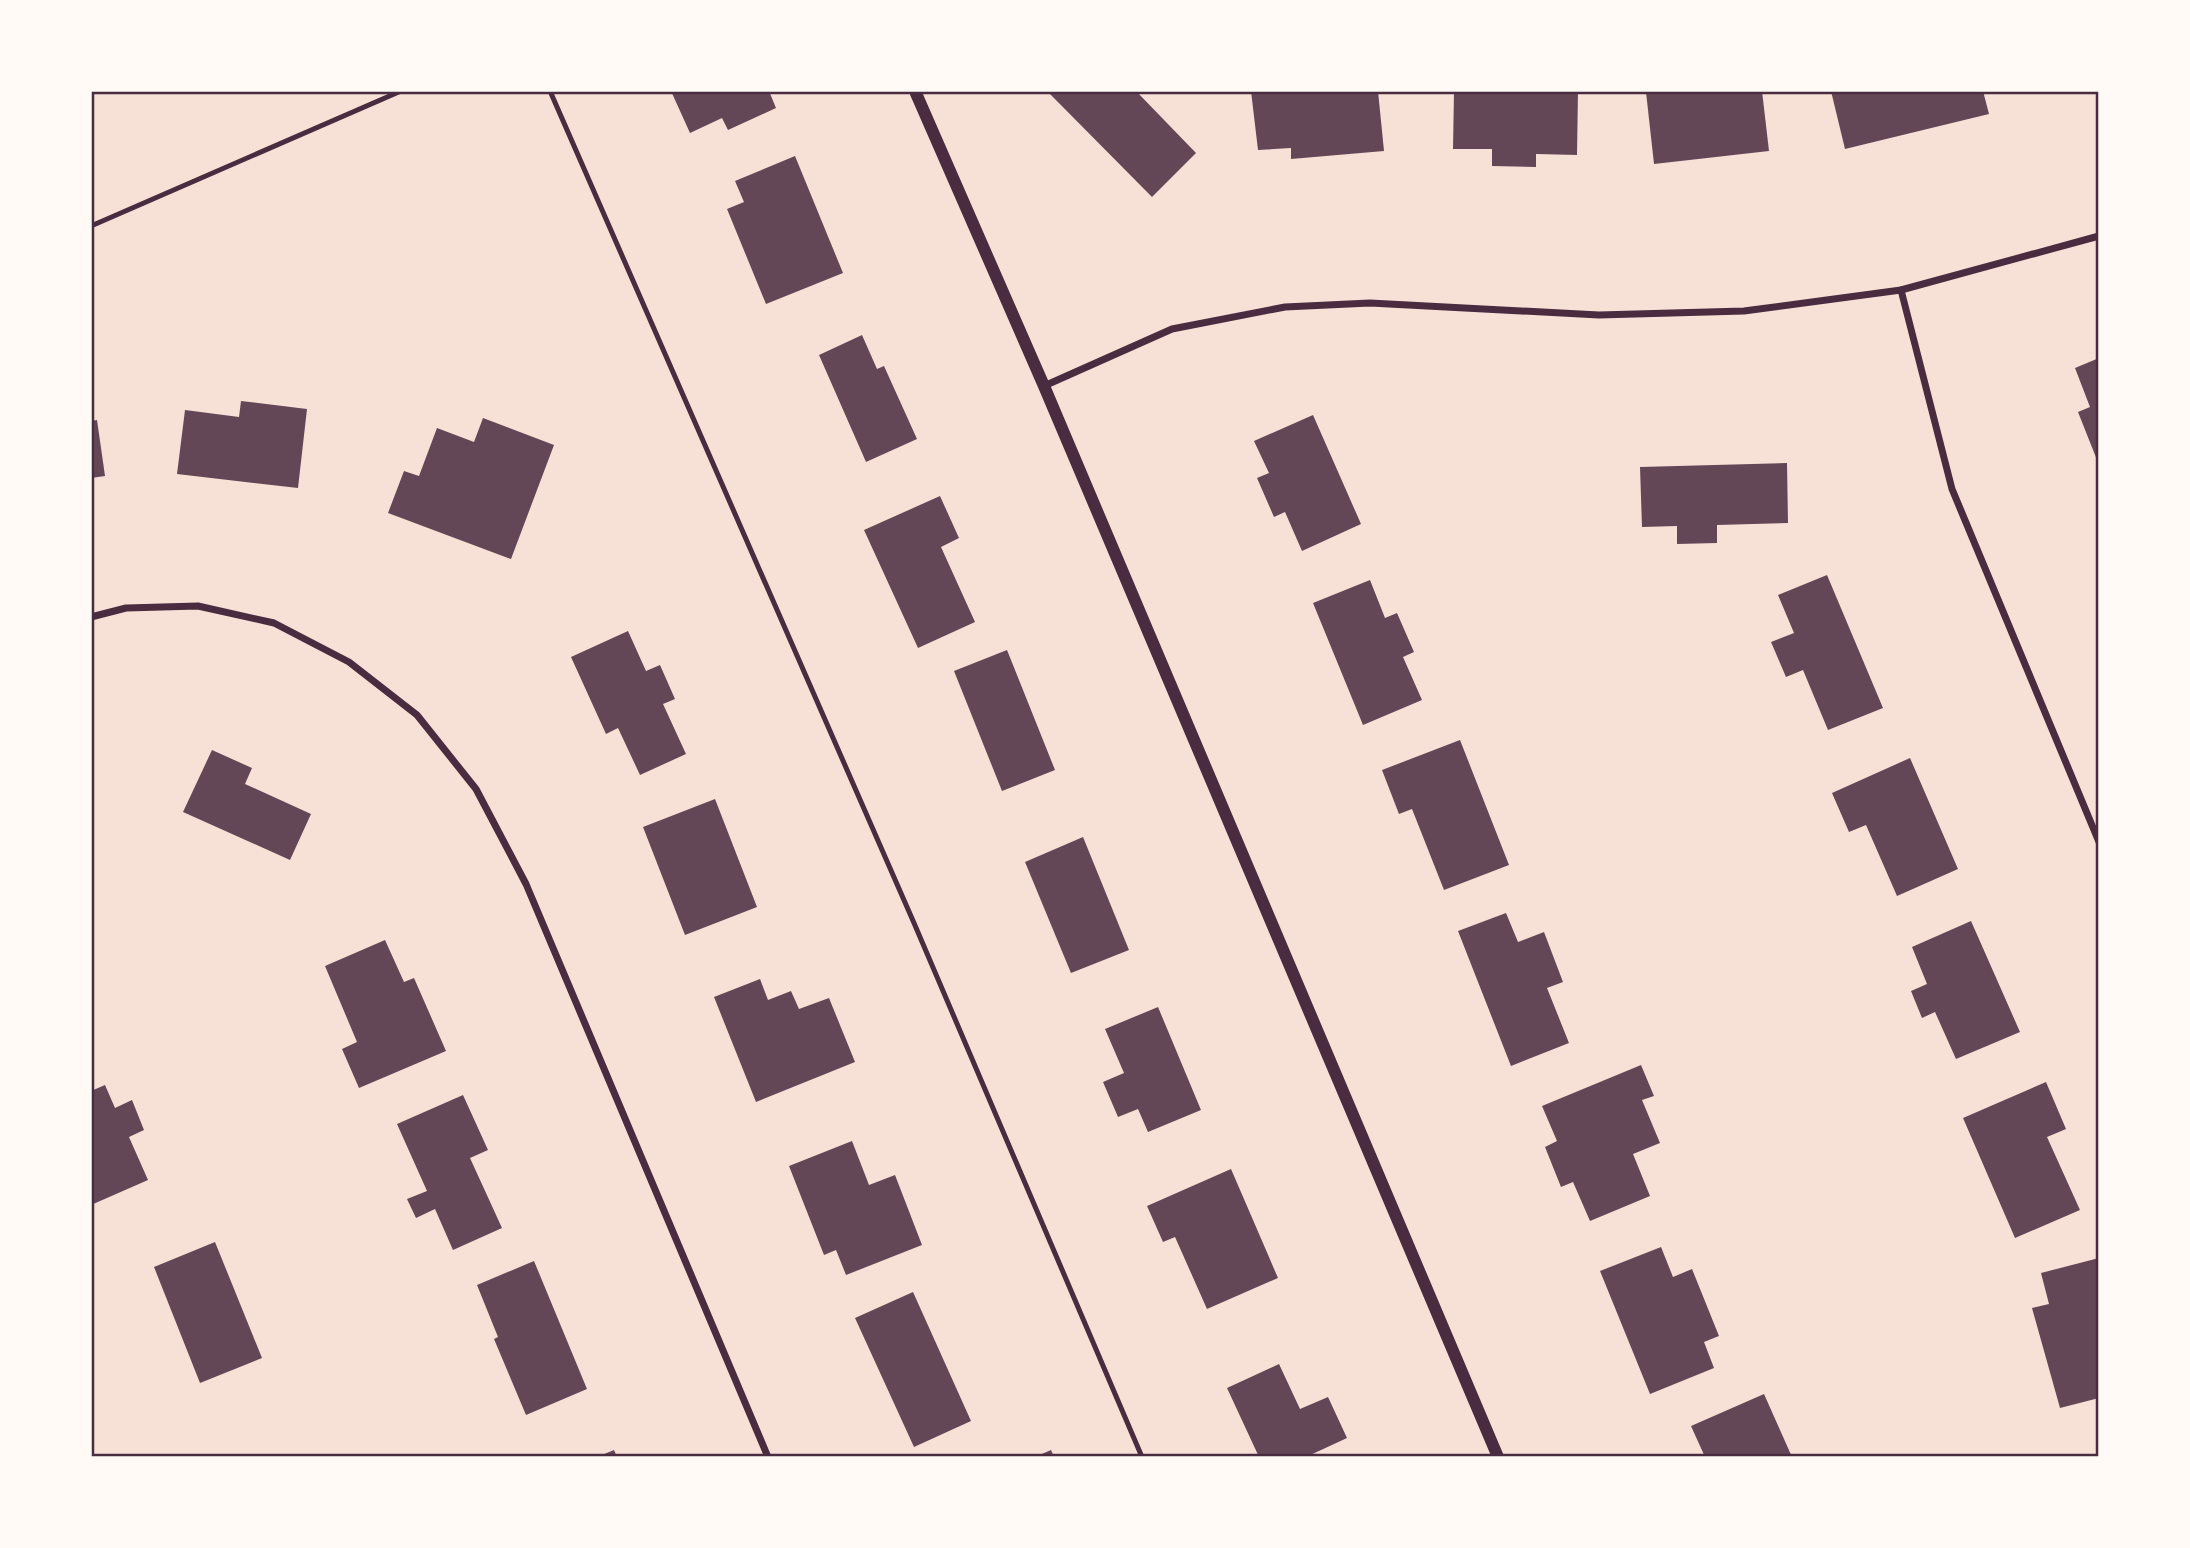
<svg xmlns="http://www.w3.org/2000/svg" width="2190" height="1548" font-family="'DM Sans',sans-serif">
<rect width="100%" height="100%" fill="#f7e1d7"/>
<g fill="#644757">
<path d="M 671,91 L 769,91 L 776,108 L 728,130 L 722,118 L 690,133 Z"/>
<path d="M 1047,91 L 1136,91 L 1196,153 L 1152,197 Z"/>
<path d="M 1251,91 L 1378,91 L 1384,151 L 1291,159 L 1291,148 L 1258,150 Z"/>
<path d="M 1454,91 L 1578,91 L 1577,155 L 1536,154 L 1536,167 L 1492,166 L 1492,149 L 1453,149 Z"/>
<path d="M 1762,91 L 1769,151 L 1654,164 L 1646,92 Z"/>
<path d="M 1831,91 L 1983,91 L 1989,114 L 1845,149 Z"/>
<path d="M 795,156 L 843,273 L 766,304 L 727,209 L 744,202 L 735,181 Z"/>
<path d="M 862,335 L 877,369 L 884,366 L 917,439 L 866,462 L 819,355 Z"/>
<path d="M 2099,358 L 2099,465 L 2078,412 L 2090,407 L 2075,368 Z"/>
<path d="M 241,401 L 307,409 L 298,488 L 177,474 L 185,410 L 239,417 Z"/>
<path d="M 1313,415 L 1361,524 L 1302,551 L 1285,512 L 1274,517 L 1257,478 L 1269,473 L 1254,441 Z"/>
<path d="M 483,418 L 554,445 L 511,559 L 388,513 L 404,471 L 419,476 L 437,428 L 474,442 Z"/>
<path d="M 97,420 L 105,476 L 91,478 L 91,421 Z"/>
<path d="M 1787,463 L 1788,523 L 1717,525 L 1717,543 L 1677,544 L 1677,526 L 1642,527 L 1640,467 Z"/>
<path d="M 940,496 L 959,538 L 941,547 L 975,622 L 918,648 L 864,530 Z"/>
<path d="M 1827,575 L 1883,708 L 1828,730 L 1803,670 L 1786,677 L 1771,642 L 1794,633 L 1778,595 Z"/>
<path d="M 1370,580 L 1385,618 L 1397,613 L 1414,652 L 1403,657 L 1422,700 L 1363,725 L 1313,603 Z"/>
<path d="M 628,631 L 646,671 L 660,665 L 675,699 L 663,704 L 686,754 L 640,775 L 618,728 L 606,734 L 571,657 Z"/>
<path d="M 1007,650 L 1055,770 L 1002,791 L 954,671 Z"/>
<path d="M 1460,740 L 1509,865 L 1444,890 L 1412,809 L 1399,814 L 1382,770 Z"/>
<path d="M 212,750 L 252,768 L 245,784 L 311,814 L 290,860 L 183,812 Z"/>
<path d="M 1910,758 L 1958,869 L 1897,896 L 1866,825 L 1849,832 L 1832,793 Z"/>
<path d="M 715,799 L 757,907 L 685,935 L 643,827 Z"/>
<path d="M 1083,837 L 1129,950 L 1071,973 L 1025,862 Z"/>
<path d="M 1506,913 L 1518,942 L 1544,932 L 1563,982 L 1547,988 L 1569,1043 L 1511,1066 L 1458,931 Z"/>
<path d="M 1971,921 L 2020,1032 L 1956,1059 L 1935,1012 L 1922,1018 L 1911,991 L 1927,984 L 1912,947 Z"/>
<path d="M 385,940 L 404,982 L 414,978 L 446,1051 L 359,1088 L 342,1049 L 357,1042 L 325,966 Z"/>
<path d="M 760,979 L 768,1000 L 791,991 L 799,1009 L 829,998 L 855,1062 L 756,1102 L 714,997 Z"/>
<path d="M 1158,1007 L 1201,1110 L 1148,1132 L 1138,1109 L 1118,1117 L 1103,1082 L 1124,1073 L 1105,1029 Z"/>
<path d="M 1641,1065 L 1654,1096 L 1642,1100 L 1660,1143 L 1633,1154 L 1650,1196 L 1590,1221 L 1573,1182 L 1561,1187 L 1545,1147 L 1557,1141 L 1542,1106 Z"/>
<path d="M 2046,1082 L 2066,1129 L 2047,1137 L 2080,1210 L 2015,1238 L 1963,1118 Z"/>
<path d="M 105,1085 L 115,1108 L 132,1100 L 144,1130 L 129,1137 L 148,1180 L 91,1205 L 91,1091 Z"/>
<path d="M 463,1095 L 488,1150 L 470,1158 L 502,1228 L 453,1250 L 435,1209 L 416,1218 L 407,1199 L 427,1191 L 397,1124 Z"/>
<path d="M 852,1141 L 869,1185 L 895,1175 L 922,1245 L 846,1275 L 836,1250 L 824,1255 L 789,1166 Z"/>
<path d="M 1231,1169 L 1278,1278 L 1207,1309 L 1175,1237 L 1163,1242 L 1147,1206 Z"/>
<path d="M 215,1242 L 262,1358 L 200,1383 L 154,1267 Z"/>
<path d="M 1661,1247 L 1673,1277 L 1692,1269 L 1719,1336 L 1704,1342 L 1714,1368 L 1650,1394 L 1600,1271 Z"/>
<path d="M 2099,1258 L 2099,1398 L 2060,1408 L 2032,1308 L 2049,1304 L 2041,1273 Z"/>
<path d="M 534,1261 L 587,1389 L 526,1415 L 494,1339 L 498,1337 L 477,1285 Z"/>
<path d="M 913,1292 L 971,1421 L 914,1447 L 855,1318 Z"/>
<path d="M 1279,1364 L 1300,1409 L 1328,1397 L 1347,1438 L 1306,1457 L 1259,1457 L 1227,1388 Z"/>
<path d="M 1764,1394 L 1792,1457 L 1705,1457 L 1691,1426 Z"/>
<path d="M 614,1450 L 617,1457 L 597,1457 Z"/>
<path d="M 1051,1450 L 1054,1457 L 1035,1457 Z"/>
</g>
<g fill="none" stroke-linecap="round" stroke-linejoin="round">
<g stroke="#4a2c40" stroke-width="5">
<path d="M 550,91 L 914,923 L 1142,1457"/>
<path d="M 91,226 L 401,91"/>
</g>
<g stroke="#4a2c40" stroke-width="7">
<path d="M 1901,290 L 1952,489 L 2099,842"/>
<path d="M 1044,386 L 1172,329 L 1285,307 L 1370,303 L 1599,315 L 1744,311 L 1901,290 L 2099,236"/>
<path d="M 91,617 L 126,608 L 198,606 L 274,623 L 349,662 L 417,715 L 476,789 L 526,884 L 768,1457"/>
</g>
<path stroke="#4a2c40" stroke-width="12" d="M 915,91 L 1044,386 L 1498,1457"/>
</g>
<rect width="2190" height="1548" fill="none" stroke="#fffaf5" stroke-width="186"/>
<rect x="93" y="93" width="2004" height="1362" fill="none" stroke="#4a2c40" stroke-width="2.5"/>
</svg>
